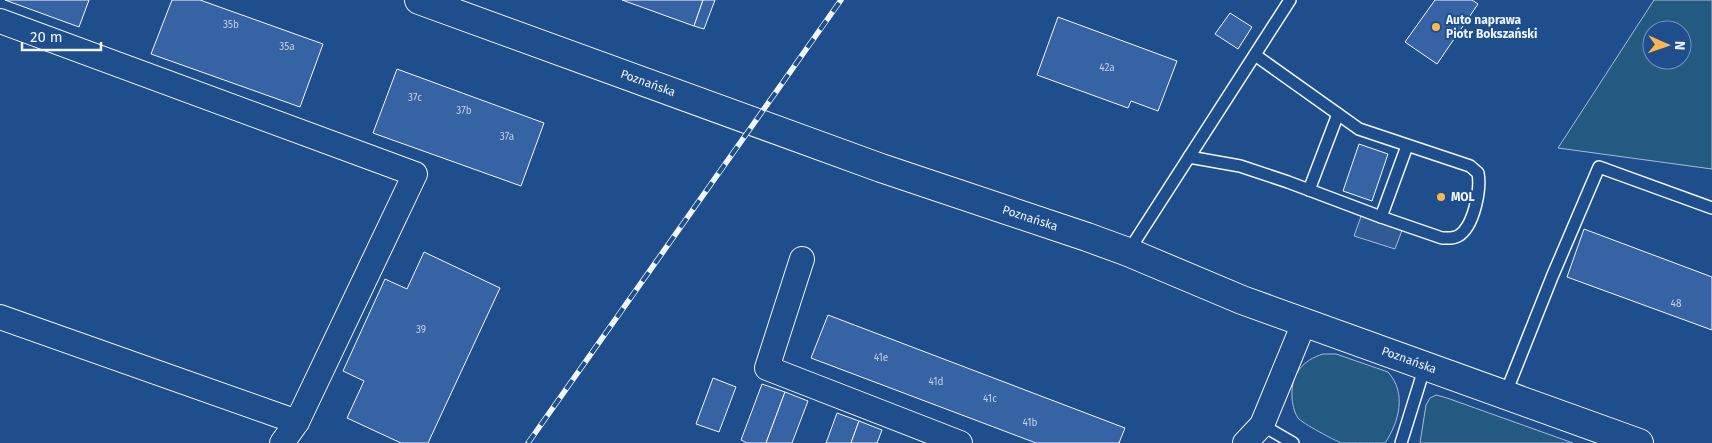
<svg xmlns="http://www.w3.org/2000/svg" width="1712" height="443" font-family="'Fira Sans',sans-serif">
<rect width="100%" height="100%" fill="#1f4e8c"/>
<g fill="#245a82" stroke="#a8bbd7" fill-rule="evenodd">
<path d="M 1654,0 L 1712,0 L 1712,169 L 1558,148 ZM 1652,30 L 1682,30 L 1682,60 L 1652,60 Z"/>
<path d="M 1323,354 L 1336,354 L 1388,372 C 1407,393 1399,422 1385,443 C 1372,443 1354,443 1342,443 C 1335,441 1302,423 1298,418 C 1294,412 1292,403 1292,396 C 1291,374 1303,360 1323,354 Z"/>
<path d="M 1436,395 L 1447,398 L 1573,443 L 1420,443 L 1426,405 L 1430,398 Z"/>
</g>
<path fill="#305b95" stroke="#a8bbd7" d="M 1363,211 L 1404,225 L 1395,249 L 1354,236 Z"/>
<g fill="#3563a3" stroke="#f2f6ff">
<path d="M 5,0 L 89,0 L 79,27 Z"/>
<path d="M 172,0 L 200,0 L 323,44 L 300,107 L 151,54 Z"/>
<path d="M 622,0 L 703,0 L 694,26 Z"/>
<path d="M 703,0 L 715,0 L 704,29 L 694,26 Z"/>
<path d="M 1435,0 L 1472,0 L 1478,4 L 1437,64 L 1405,42 Z"/>
<path d="M 1230,13 L 1252,27 L 1238,49 L 1215,34 Z"/>
<path d="M 1058,17 L 1177,61 L 1158,111 L 1131,101 L 1128,108 L 1037,75 Z"/>
<path d="M 397,69 L 544,123 L 521,186 L 373,133 Z"/>
<path d="M 1359,144 L 1388,154 L 1372,201 L 1343,191 Z"/>
<path d="M 1584,229 L 1712,277 L 1712,330 L 1567,277 Z"/>
<path d="M 424,252 L 500,288 L 428,443 L 401,443 L 347,418 L 364,381 L 343,371 L 385,279 L 407,289 Z"/>
<path d="M 828,315 L 1125,428 L 1119,443 L 1036,443 L 811,358 Z"/>
<path d="M 713,378 L 736,387 L 719,432 L 696,424 Z"/>
<path d="M 762,384 L 785,392 L 766,443 L 747,443 L 741,440 Z"/>
<path d="M 785,392 L 808,401 L 792,443 L 766,443 Z"/>
<path d="M 837,413 L 859,421 L 851,443 L 826,443 Z"/>
<path d="M 859,421 L 882,430 L 877,443 L 851,443 Z"/>
</g>
<g fill="none" stroke-linecap="round" stroke-linejoin="round">
<g stroke="#f2f6ff" stroke-width="14">
<g id="lane">
<path d="M 1189,157 L 1240,166 L 1288,182 L 1381,217 L 1442,238 C 1447,238 1453,239 1458,236 C 1474,227 1481,189 1478,173 L 1470,166 L 1359,129 L 1255,55"/>
<path d="M 1309,190 L 1338,114"/>
<path d="M 1381,217 L 1407,146"/>
<path d="M 1128,252 L 1290,0"/>
<path d="M 1505,395 L 1552,277 L 1599,167 L 1712,208"/>
<path d="M 1262,425 L 1293,443"/>
<path d="M 1401,443 L 1425,366"/>
</g>
</g>
<g stroke="#f2f6ff" stroke-width="26">
<g id="street">
<path d="M 0,21 L 415,174 L 297,422 L 282,443"/>
<path d="M 802,259 L 767,368 L 960,443"/>
<path d="M 0,317 L 297,422"/>
<path d="M 1245,443 L 1262,425 L 1304,323"/>
</g>
</g>
<g stroke="#f2f6ff" stroke-width="30">
<path id="secondary" d="M 419,0 L 881,168 L 1087,237 L 1128,252 L 1242,300 L 1639,443"/>
</g>
<use href="#lane" stroke="#1f4e8c" stroke-width="11"/>
<use href="#street" stroke="#1f4e8c" stroke-width="24"/>
<use href="#secondary" stroke="#1f4e8c" stroke-width="28"/>
<g stroke="#f2f6ff" stroke-width="5.5">
<path id="rail" d="M 528,443 L 841,0"/>
</g>
<use href="#rail" stroke="#1f4e8c" stroke-width="4" stroke-dasharray="11" stroke-linecap="butt"/>
</g>
<g fill="#ffb74d" stroke="#1f4e8c" stroke-width="2">
<circle cx="1436" cy="27" r="5"/>
<circle cx="1441" cy="197" r="5"/>
</g>
<g text-anchor="middle" dominant-baseline="central" stroke-width="4" stroke-linejoin="round" paint-order="stroke">
<g font-size="10" fill="#c3d1e8">
<text x="231" y="25">35b</text>
<text x="287" y="47">35a</text>
<text x="1107" y="68">42a</text>
<text x="415" y="98">37c</text>
<text x="464" y="111">37b</text>
<text x="507" y="137">37a</text>
<text x="1676" y="304">48</text>
<text x="421" y="330">39</text>
<text x="881" y="358">41e</text>
<text x="936" y="382">41d</text>
<text x="990" y="399">41c</text>
<text x="1030" y="423">41b</text>
</g>
<g font-size="12" font-weight="bold" fill="#f2f6ff" stroke="#1f4e8c" text-anchor="start">
<text x="1446" y="20">Auto naprawa<tspan x="1446" dy="14">Piotr Bokszański</tspan></text>
<text x="1451" y="197">MOL</text>
</g>
<g font-size="12" fill="#f2f6ff" stroke="#1f4e8c">
<text transform="translate(648 83) rotate(20)">Poznańska</text>
<text transform="translate(1030 218) rotate(18)">Poznańska</text>
<text transform="translate(1409 360) rotate(20)">Poznańska</text>
</g>
</g>
<g transform="translate(1667 45) rotate(92)"><circle r="24" fill="#1f4e8c" stroke="#7391ba"/>
<path d="M0-4L9 19L0 12L-9 19Z" fill="#ffb74d"/>
<text y="-8" font-size="14" font-weight="bold" text-anchor="middle" fill="#f2f6ff">N</text>
</g>
<path d="M22 42v8h79v-8" fill="none" stroke="#f2f6ff" stroke-width="2.5"/>
<text x="30" y="42" font-size="15" fill="#f2f6ff" stroke="#1f4e8c" stroke-width="4" paint-order="stroke">20 m</text>
</svg>
